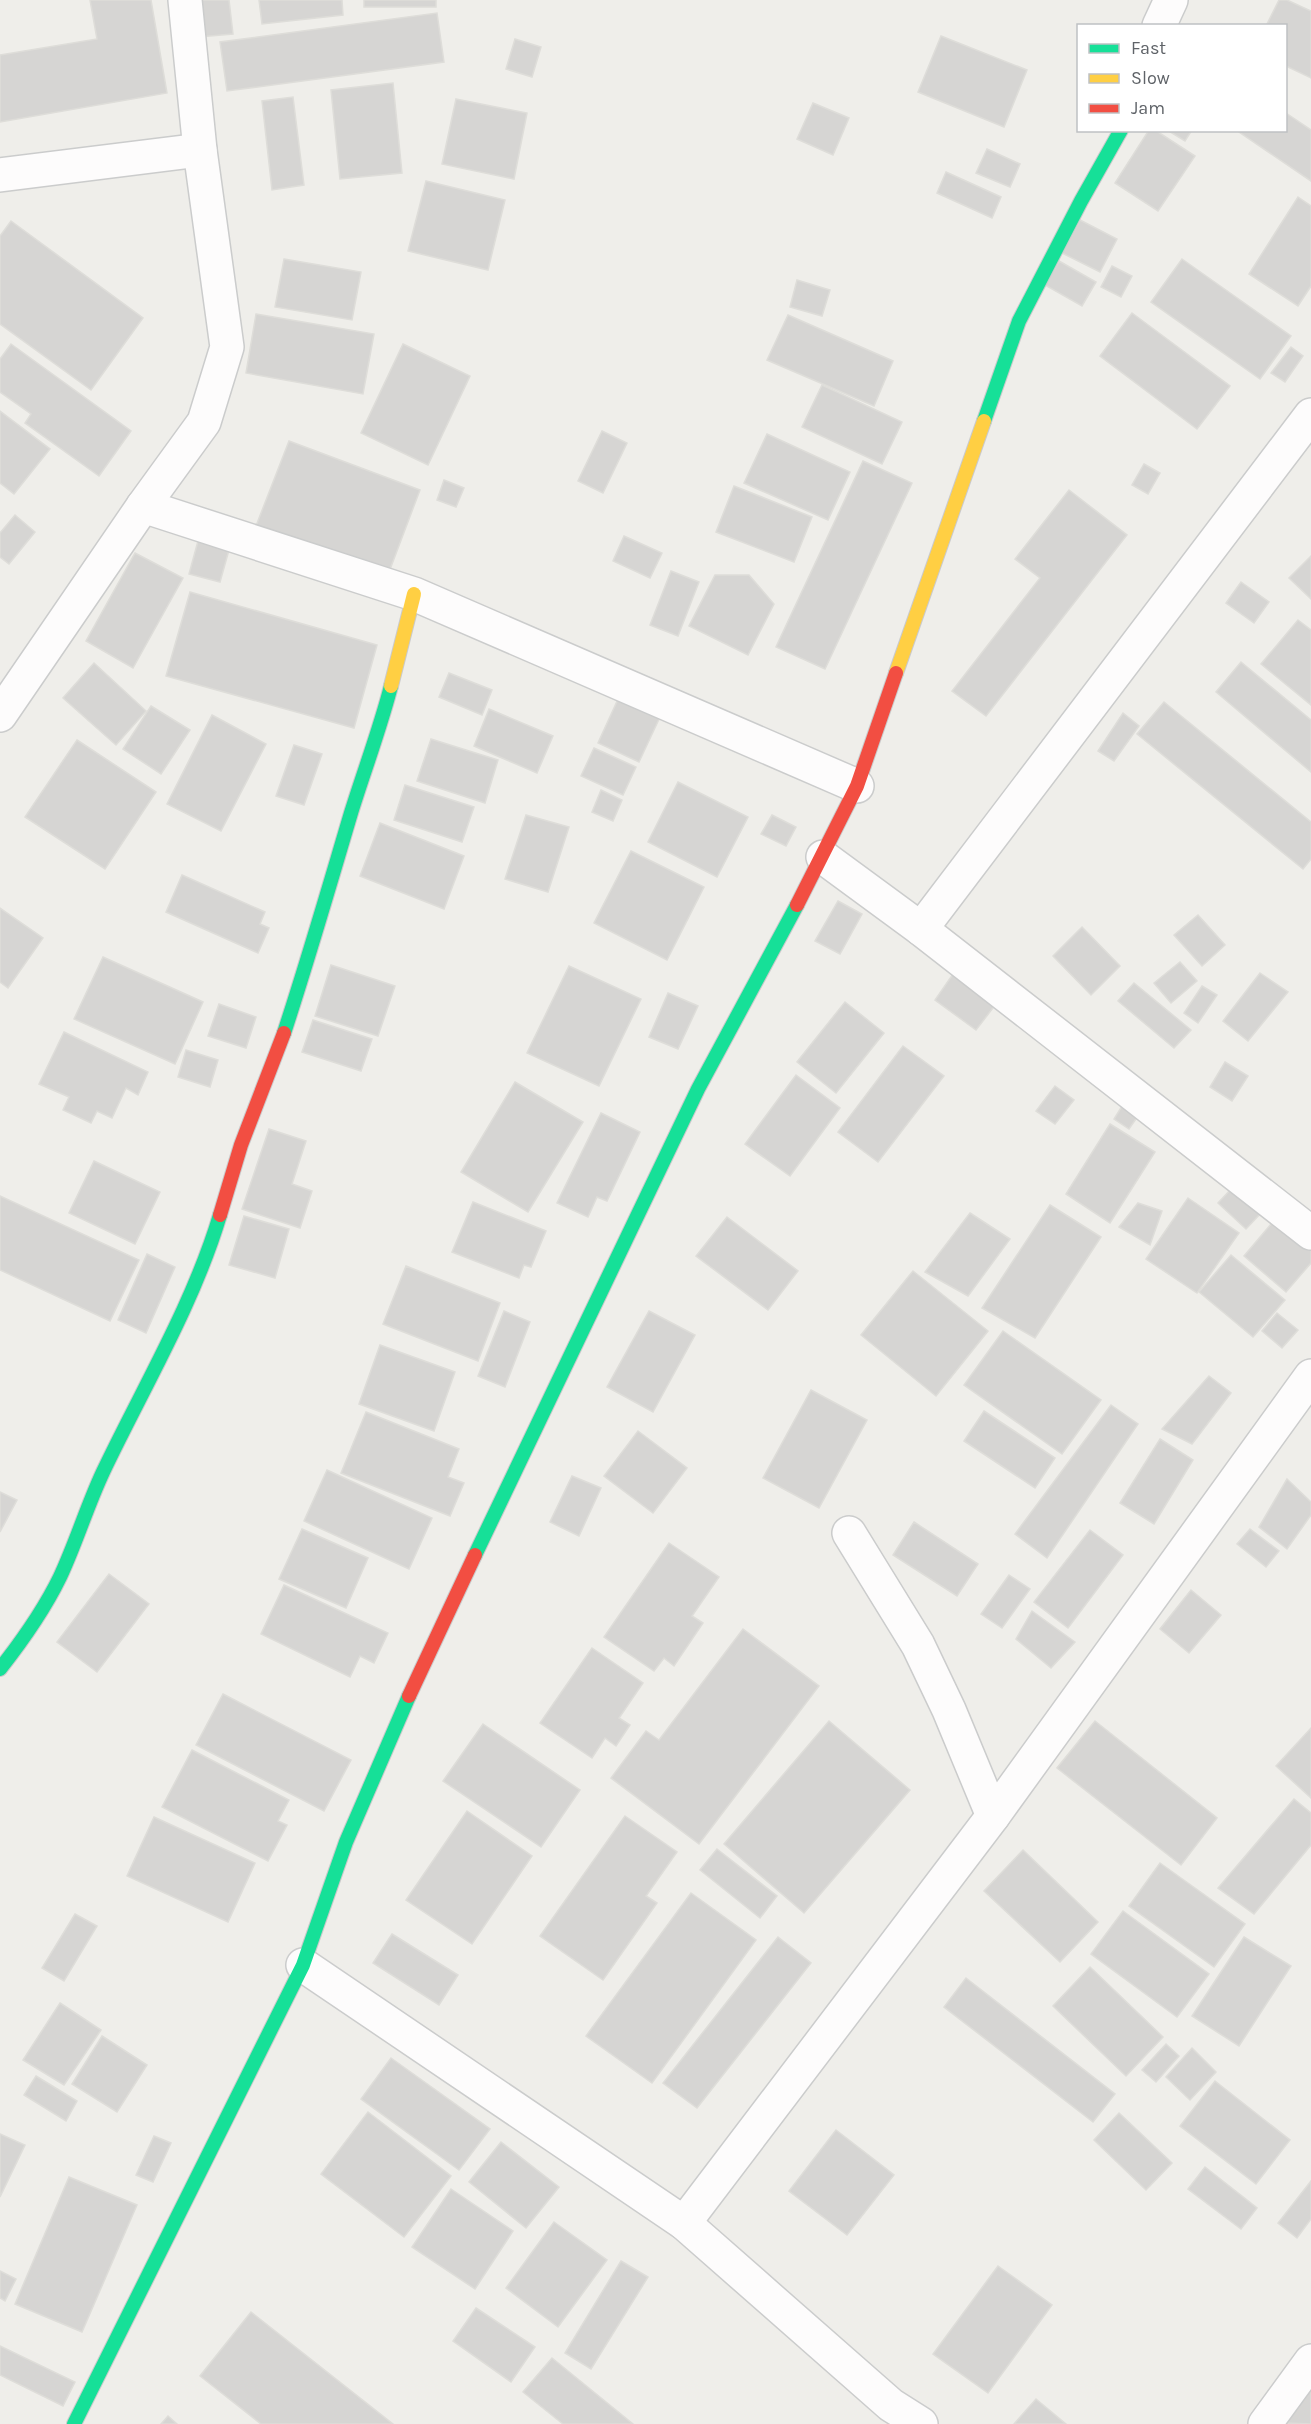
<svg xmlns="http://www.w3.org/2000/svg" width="1311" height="2424" font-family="Karla,sans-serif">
<rect width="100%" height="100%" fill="#efeeea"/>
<g fill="#d6d5d3" stroke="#deddd9" stroke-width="1.5">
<path d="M 90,0 L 151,0 L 167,93 L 0,122 L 0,55 L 97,39 Z"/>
<path d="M 195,0 L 229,0 L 233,34 L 199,37 Z"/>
<path d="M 259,0 L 342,0 L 343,15 L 262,24 Z"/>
<rect x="364" y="0" width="72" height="7"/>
<path d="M 1279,0 L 1287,0 L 1311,11 L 1311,78 L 1286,66 L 1286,26 L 1266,26 Z"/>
<path d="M 437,13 L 444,62 L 227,91 L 220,42 Z"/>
<path d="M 941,36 L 1027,70 L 1004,127 L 918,92 Z"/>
<path d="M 515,39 L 541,47 L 532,77 L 506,69 Z"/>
<path d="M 393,83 L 402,173 L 340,179 L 331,90 Z"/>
<path d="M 293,97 L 304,185 L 272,190 L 262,101 Z"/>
<path d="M 456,99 L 527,113 L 514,179 L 442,164 Z"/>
<path d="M 813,103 L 849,118 L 833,155 L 797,139 Z"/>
<path d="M 1286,113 L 1311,130 L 1311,181 L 1236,130 L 1286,130 Z"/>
<path d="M 1149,130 L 1155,130 L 1195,156 L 1158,211 L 1115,183 Z"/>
<path d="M 1167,130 L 1192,130 L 1185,141 Z"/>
<path d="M 987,149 L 1020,164 L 1010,187 L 976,173 Z"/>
<path d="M 946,172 L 1001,197 L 992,218 L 937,193 Z"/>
<path d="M 426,181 L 505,200 L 488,270 L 408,251 Z"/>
<path d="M 1298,197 L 1311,206 L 1311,286 L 1298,306 L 1249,274 Z"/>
<path d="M 1080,220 L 1117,239 L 1100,272 L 1062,253 Z"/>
<path d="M 11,221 L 143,318 L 91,390 L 0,324 L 0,236 Z"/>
<path d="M 284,259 L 361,272 L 352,320 L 275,307 Z"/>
<path d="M 1182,259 L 1291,336 L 1260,379 L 1151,302 Z"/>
<path d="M 1059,261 L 1096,282 L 1082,306 L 1045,285 Z"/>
<path d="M 1112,266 L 1132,276 L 1121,297 L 1101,287 Z"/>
<path d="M 797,280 L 830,290 L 822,316 L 790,307 Z"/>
<path d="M 1132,313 L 1230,386 L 1197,429 L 1100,356 Z"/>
<path d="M 256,314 L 374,334 L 363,394 L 246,373 Z"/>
<path d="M 788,315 L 893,361 L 874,406 L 767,360 Z"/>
<path d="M 11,344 L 131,431 L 99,476 L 25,423 L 31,414 L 0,392 L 0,359 Z"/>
<path d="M 403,344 L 470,376 L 428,465 L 361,433 Z"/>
<path d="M 1291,347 L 1303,356 L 1285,382 L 1271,373 Z"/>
<path d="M 822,385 L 902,422 L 882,464 L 802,427 Z"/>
<path d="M 0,411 L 50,449 L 14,494 L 0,483 Z"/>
<path d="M 602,431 L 627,443 L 603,493 L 578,481 Z"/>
<path d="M 767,434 L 850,472 L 828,520 L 744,483 Z"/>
<path d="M 289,441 L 420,490 L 386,580 L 254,531 Z"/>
<path d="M 863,461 L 912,483 L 825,669 L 776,647 Z"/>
<path d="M 1144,464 L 1160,473 L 1148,494 L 1132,485 Z"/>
<path d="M 444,480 L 464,488 L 456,507 L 437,500 Z"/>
<path d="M 734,486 L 812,517 L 794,562 L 716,532 Z"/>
<path d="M 1069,490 L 1127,535 L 986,716 L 952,691 L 1040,578 L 1015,559 Z"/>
<path d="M 15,515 L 35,532 L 9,564 L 0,557 L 0,533 Z"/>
<path d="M 624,536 L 662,553 L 650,578 L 613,561 Z"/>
<path d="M 198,541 L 229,550 L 220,582 L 189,574 Z"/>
<path d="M 135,553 L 183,578 L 133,668 L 86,641 Z"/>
<path d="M 1311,556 L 1311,599 L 1289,578 Z"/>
<path d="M 671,571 L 699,582 L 678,636 L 650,625 Z"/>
<path d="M 715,575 L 749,575 L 774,604 L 748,655 L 689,626 Z"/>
<path d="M 1241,582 L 1269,602 L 1254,623 L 1226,603 Z"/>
<path d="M 190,592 L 377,645 L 354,728 L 166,676 Z"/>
<path d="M 1298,620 L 1311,630 L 1311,705 L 1261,664 Z"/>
<path d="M 1241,662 L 1311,720 L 1311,772 L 1216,692 Z"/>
<path d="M 94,663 L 146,711 L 116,745 L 63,698 Z"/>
<path d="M 449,673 L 492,690 L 482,715 L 439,697 Z"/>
<path d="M 619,697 L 661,715 L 639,762 L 598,743 Z"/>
<path d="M 1164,702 L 1311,822 L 1311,859 L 1303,869 L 1137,734 Z"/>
<path d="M 151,706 L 190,730 L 161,774 L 123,749 Z"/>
<path d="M 489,709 L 553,736 L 537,773 L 474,746 Z"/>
<path d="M 1123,713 L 1139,726 L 1114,761 L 1098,751 Z"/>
<path d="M 212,715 L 266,744 L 221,831 L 167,804 Z"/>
<path d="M 431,739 L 498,760 L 485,803 L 417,781 Z"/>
<path d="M 77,740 L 156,792 L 105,869 L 25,817 Z"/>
<path d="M 294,745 L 322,754 L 304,805 L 276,796 Z"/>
<path d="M 594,748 L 636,767 L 623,795 L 581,776 Z"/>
<path d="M 678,782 L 748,817 L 717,877 L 648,842 Z"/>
<path d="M 405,785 L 474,807 L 462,842 L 394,820 Z"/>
<path d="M 601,790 L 622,800 L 613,821 L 592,812 Z"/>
<path d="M 526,815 L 569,827 L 548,892 L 505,879 Z"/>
<path d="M 772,815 L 796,827 L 786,846 L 761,834 Z"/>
<path d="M 380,823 L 464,856 L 444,909 L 360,876 Z"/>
<path d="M 631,851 L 704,887 L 667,960 L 594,923 Z"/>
<path d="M 182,875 L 265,912 L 260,924 L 269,928 L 258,953 L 166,912 Z"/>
<path d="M 838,901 L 862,914 L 840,954 L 815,941 Z"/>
<path d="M 0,908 L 43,938 L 8,988 L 0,982 Z"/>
<path d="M 1198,915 L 1225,945 L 1202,966 L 1174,935 Z"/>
<path d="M 1082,927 L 1120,966 L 1091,995 L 1053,956 Z"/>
<path d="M 103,957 L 203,1002 L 175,1064 L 74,1019 Z"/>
<path d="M 1180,962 L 1197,981 L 1171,1003 L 1154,983 Z"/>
<path d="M 331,965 L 395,986 L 378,1036 L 315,1016 Z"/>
<path d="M 569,966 L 641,999 L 599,1086 L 527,1053 Z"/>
<path d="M 1260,973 L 1288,992 L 1248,1041 L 1223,1021 Z"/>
<path d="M 953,974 L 996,1004 L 976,1030 L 935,1000 Z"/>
<path d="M 1134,983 L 1191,1030 L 1174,1048 L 1118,1001 Z"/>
<path d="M 1202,986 L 1217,995 L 1198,1023 L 1184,1013 Z"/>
<path d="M 668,993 L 698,1006 L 678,1049 L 649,1037 Z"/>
<path d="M 845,1002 L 884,1033 L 836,1093 L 797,1062 Z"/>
<path d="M 219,1004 L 256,1017 L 246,1048 L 208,1036 Z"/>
<path d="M 313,1020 L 372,1039 L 361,1071 L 302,1052 Z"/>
<path d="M 64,1032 L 148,1072 L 138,1095 L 126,1088 L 112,1118 L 97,1111 L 91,1123 L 63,1110 L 69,1097 L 39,1084 Z"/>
<path d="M 903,1046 L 944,1076 L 878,1162 L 838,1132 Z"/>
<path d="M 186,1050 L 218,1060 L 210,1087 L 178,1077 Z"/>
<path d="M 1225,1062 L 1248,1076 L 1232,1101 L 1210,1087 Z"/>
<path d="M 796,1075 L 840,1108 L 790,1176 L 745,1144 Z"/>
<path d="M 515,1082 L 583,1122 L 528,1212 L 461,1172 Z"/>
<path d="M 1055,1086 L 1074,1100 L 1055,1124 L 1036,1111 Z"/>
<path d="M 1122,1106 L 1138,1116 L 1129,1129 L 1114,1119 Z"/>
<path d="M 601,1113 L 640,1132 L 607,1201 L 597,1197 L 588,1217 L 557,1203 Z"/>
<path d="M 1110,1124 L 1155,1152 L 1110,1223 L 1066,1194 Z"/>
<path d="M 269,1129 L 306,1141 L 292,1184 L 312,1191 L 300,1228 L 242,1209 Z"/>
<path d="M 94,1161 L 160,1192 L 135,1244 L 69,1213 Z"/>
<path d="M 1233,1187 L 1261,1213 L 1246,1229 L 1218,1203 Z"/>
<path d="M 0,1196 L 139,1260 L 110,1321 L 0,1270 Z"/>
<path d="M 1188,1198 L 1239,1233 L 1197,1293 L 1146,1259 Z"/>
<path d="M 473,1202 L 546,1231 L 531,1267 L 524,1265 L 519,1278 L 452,1252 Z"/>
<path d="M 1138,1203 L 1162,1211 L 1150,1245 L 1119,1227 Z"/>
<path d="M 1050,1205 L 1101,1237 L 1035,1338 L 982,1308 Z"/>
<path d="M 970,1213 L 1010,1239 L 968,1296 L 925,1272 Z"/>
<path d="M 244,1216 L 289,1229 L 275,1278 L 229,1265 Z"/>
<path d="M 727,1217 L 798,1271 L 768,1310 L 696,1256 Z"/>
<path d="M 1277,1217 L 1311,1246 L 1311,1263 L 1286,1292 L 1244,1256 Z"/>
<path d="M 147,1254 L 175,1267 L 146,1333 L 118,1320 Z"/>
<path d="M 1231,1255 L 1285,1300 L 1253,1337 L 1199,1292 Z"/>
<path d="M 406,1266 L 500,1303 L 478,1361 L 383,1324 Z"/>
<path d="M 913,1271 L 988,1331 L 936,1396 L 861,1335 Z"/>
<path d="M 504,1311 L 530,1322 L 505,1387 L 478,1376 Z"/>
<path d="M 649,1311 L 695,1335 L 653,1412 L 607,1387 Z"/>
<path d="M 1277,1313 L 1298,1330 L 1282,1348 L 1262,1331 Z"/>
<path d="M 1003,1331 L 1101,1400 L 1062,1454 L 964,1385 Z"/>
<path d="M 380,1345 L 455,1372 L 434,1431 L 359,1404 Z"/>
<path d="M 1209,1376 L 1231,1393 L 1192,1444 L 1162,1429 Z"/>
<path d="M 811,1390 L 867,1420 L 819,1508 L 763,1478 Z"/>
<path d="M 1111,1405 L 1138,1424 L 1047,1558 L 1015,1534 Z"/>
<path d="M 984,1411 L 1055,1458 L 1035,1488 L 964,1441 Z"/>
<path d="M 366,1412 L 459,1449 L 448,1477 L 464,1483 L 450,1516 L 341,1473 Z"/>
<path d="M 638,1431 L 687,1468 L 653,1513 L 604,1476 Z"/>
<path d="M 1160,1439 L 1193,1460 L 1154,1524 L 1120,1503 Z"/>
<path d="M 327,1470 L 432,1518 L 409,1569 L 304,1521 Z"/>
<path d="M 572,1476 L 601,1488 L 579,1536 L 550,1522 Z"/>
<path d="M 1287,1479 L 1311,1502 L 1311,1515 L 1287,1549 L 1259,1527 Z"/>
<path d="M 0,1492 L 17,1500 L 0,1532 Z"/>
<path d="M 914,1522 L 978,1564 L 957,1596 L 893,1555 Z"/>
<path d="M 302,1529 L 368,1558 L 346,1608 L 279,1579 Z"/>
<path d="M 1250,1529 L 1279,1551 L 1266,1567 L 1237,1544 Z"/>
<path d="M 1090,1530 L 1123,1555 L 1068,1628 L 1034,1602 Z"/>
<path d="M 669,1543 L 719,1577 L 692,1616 L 703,1623 L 674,1666 L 664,1658 L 654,1671 L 604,1637 Z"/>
<path d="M 109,1574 L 149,1604 L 97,1672 L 57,1642 Z"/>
<path d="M 1009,1575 L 1030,1589 L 1002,1628 L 981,1614 Z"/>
<path d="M 284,1585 L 388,1633 L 374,1663 L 360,1656 L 350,1677 L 261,1634 Z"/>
<path d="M 1191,1590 L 1221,1615 L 1189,1653 L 1160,1629 Z"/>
<path d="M 1032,1611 L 1075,1642 L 1051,1668 L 1016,1639 Z"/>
<path d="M 743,1629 L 819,1686 L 699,1844 L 611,1778 L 646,1731 L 659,1740 Z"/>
<path d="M 592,1648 L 643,1683 L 619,1718 L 630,1725 L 616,1746 L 605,1738 L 592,1758 L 540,1723 Z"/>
<path d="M 223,1694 L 351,1760 L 324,1811 L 196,1745 Z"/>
<path d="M 829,1721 L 910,1790 L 804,1913 L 724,1844 Z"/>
<path d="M 1095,1721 L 1217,1818 L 1181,1865 L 1057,1768 Z"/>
<path d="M 483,1724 L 580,1790 L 541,1847 L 443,1781 Z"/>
<path d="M 1311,1728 L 1311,1798 L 1276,1766 Z"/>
<path d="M 192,1750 L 289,1800 L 278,1821 L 287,1825 L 268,1861 L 162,1807 Z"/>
<path d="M 1294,1799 L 1311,1813 L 1311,1845 L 1254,1914 L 1218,1888 Z"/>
<path d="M 467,1811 L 532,1856 L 472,1944 L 406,1900 Z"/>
<path d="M 625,1816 L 677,1852 L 646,1896 L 657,1903 L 603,1980 L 540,1936 Z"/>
<path d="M 154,1817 L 255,1863 L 228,1922 L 127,1876 Z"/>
<path d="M 717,1849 L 777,1896 L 760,1918 L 700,1870 Z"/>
<path d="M 1023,1850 L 1098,1922 L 1060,1962 L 984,1891 Z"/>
<path d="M 1160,1863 L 1245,1924 L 1214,1967 L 1129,1906 Z"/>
<path d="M 691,1893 L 756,1940 L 652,2083 L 586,2036 Z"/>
<path d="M 1123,1911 L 1209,1974 L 1177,2017 L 1091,1954 Z"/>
<path d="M 75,1914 L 97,1926 L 64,1981 L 42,1968 Z"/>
<path d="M 392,1934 L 458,1975 L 439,2005 L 373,1963 Z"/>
<path d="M 778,1937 L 811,1963 L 697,2108 L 663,2083 Z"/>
<path d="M 1244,1937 L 1291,1966 L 1239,2046 L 1192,2016 Z"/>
<path d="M 1090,1967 L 1163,2037 L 1126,2076 L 1053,2006 Z"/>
<path d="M 966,1978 L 1115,2094 L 1093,2122 L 944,2007 Z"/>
<path d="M 60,2003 L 101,2030 L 64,2085 L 23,2060 Z"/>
<path d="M 102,2036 L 147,2065 L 117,2112 L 72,2084 Z"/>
<path d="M 1166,2044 L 1179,2056 L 1156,2082 L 1142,2070 Z"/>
<path d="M 1192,2048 L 1216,2072 L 1190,2100 L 1166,2077 Z"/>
<path d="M 391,2058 L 490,2129 L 459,2170 L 361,2099 Z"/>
<path d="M 36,2076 L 77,2101 L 66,2121 L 24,2095 Z"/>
<path d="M 1215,2081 L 1290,2140 L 1256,2184 L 1180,2126 Z"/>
<path d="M 368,2112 L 451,2176 L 404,2237 L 321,2174 Z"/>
<path d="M 1119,2113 L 1172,2163 L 1146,2190 L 1094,2140 Z"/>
<path d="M 836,2130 L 894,2175 L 847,2235 L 789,2191 Z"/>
<path d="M 0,2134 L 25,2145 L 0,2197 Z"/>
<path d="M 154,2136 L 171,2143 L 153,2182 L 136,2175 Z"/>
<path d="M 501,2142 L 559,2187 L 526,2228 L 469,2182 Z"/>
<path d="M 1205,2167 L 1257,2208 L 1241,2229 L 1188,2189 Z"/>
<path d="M 69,2177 L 137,2205 L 82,2332 L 15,2304 Z"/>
<path d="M 1311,2181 L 1311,2219 L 1297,2238 L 1278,2223 Z"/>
<path d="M 451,2189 L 513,2231 L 475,2289 L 412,2247 Z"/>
<path d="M 554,2222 L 607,2260 L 558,2327 L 506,2288 Z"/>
<path d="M 621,2261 L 648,2277 L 591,2369 L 565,2353 Z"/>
<path d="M 998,2266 L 1052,2305 L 988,2393 L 933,2354 Z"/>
<path d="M 0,2271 L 16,2279 L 5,2301 L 0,2298 Z"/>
<path d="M 476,2308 L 535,2347 L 511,2382 L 453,2341 Z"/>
<path d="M 251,2312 L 393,2424 L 261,2424 L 200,2376 Z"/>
<path d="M 0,2346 L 75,2382 L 63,2406 L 0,2375 Z"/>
<path d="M 552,2358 L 633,2424 L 563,2424 L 523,2392 Z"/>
<path d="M 1311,2389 L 1311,2424 L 1285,2423 Z"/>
<path d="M 1036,2399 L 1066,2424 L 1014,2424 Z"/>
<path d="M 168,2416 L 177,2424 L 161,2424 Z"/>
</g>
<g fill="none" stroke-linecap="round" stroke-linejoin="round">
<g stroke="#cbcccc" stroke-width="36">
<g id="street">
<path d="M 1159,26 L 1171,0"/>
<path d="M 0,175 L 200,150"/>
<path d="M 143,506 L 414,594 L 857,786"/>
<path d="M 0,715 L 143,506 L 204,422 L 227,347 L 200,150 L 185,0"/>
<path d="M 823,857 L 921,929 L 1311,1233"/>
<path d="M 921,929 L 1311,415"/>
<path d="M 849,1533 L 918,1645 L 949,1710 L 993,1816"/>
<path d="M 303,1965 L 684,2223 L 891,2405 L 921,2424"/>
<path d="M 684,2223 L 993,1816 L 1311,1376"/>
<path d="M 1265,2424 L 1311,2361"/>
</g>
</g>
<g stroke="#cacacb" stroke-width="16">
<g id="fast">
<path d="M 984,421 L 1019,321 L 1081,201 L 1121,130"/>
<path d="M 284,1033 C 308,960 329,887 351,813 C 364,771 380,729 391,686"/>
<path d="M 475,1555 L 698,1089 L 797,905"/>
<path d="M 0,1669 C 22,1641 44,1610 60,1577 C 76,1543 87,1506 103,1472 C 143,1388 193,1305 220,1215"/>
<path d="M 74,2424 L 303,1965 L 346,1842 L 409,1696"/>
</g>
</g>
<g stroke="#cacacb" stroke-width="16">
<g id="slow">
<path d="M 896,673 L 984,421"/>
<path d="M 391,686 L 414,594"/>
</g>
</g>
<g stroke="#cacacb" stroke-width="16">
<g id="jam">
<path d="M 797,905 L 857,786 L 896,673"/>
<path d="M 220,1215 L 241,1145 L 284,1033"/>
<path d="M 409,1696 L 475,1555"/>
</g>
</g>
<use href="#street" stroke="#fdfcfc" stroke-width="33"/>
<use href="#fast" stroke="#16e098" stroke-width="14"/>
<use href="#slow" stroke="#ffcf43" stroke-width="14"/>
<use href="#jam" stroke="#f24e42" stroke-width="14"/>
</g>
<rect x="1077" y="24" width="210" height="108" fill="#ffffff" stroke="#bfc1c3" stroke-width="1.5"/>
<rect x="1089" y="44" width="30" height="9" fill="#16e098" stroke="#bfc1c3" stroke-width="1.5"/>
<text x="1131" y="54" font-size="18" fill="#5f6368">Fast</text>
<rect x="1089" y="74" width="30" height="9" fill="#ffcf43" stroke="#bfc1c3" stroke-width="1.5"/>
<text x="1131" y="84" font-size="18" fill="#5f6368">Slow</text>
<rect x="1089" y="104" width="30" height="9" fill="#f24e42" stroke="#bfc1c3" stroke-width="1.5"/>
<text x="1131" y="114" font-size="18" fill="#5f6368">Jam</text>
</svg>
